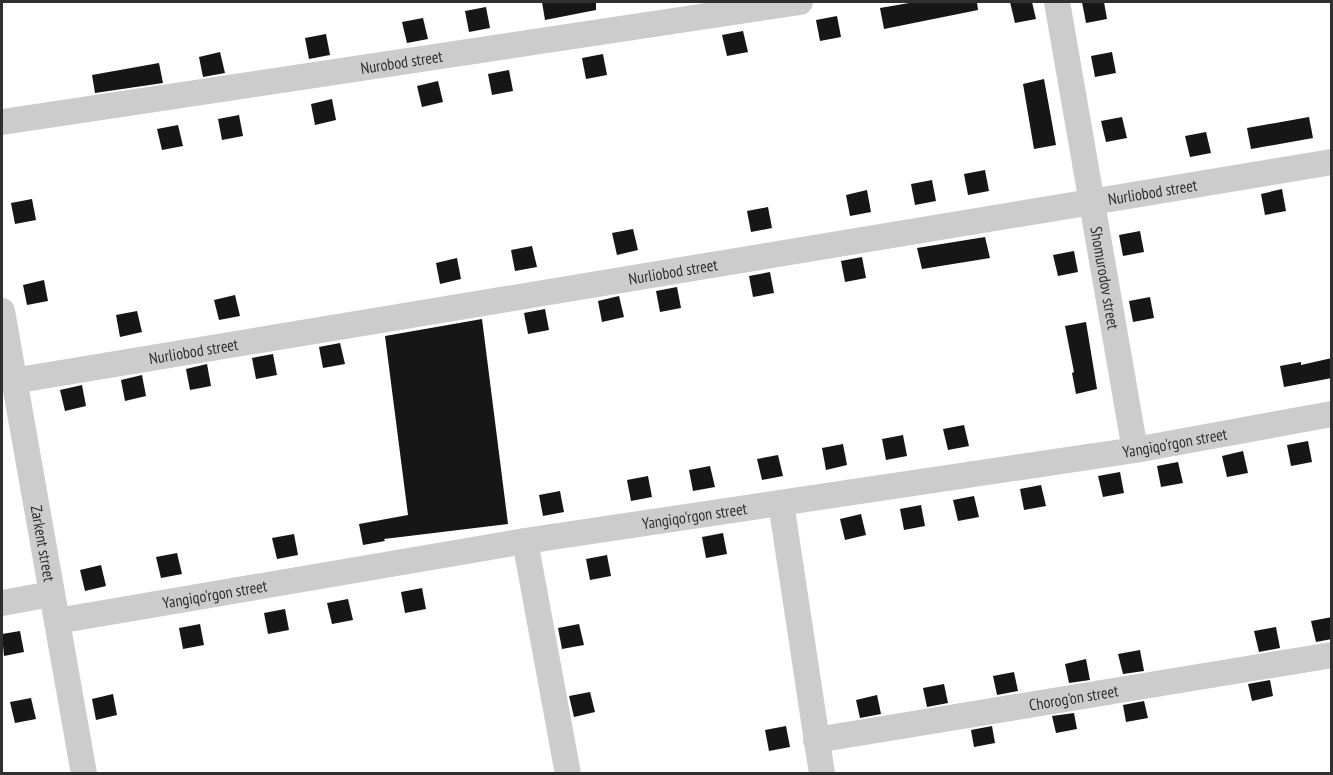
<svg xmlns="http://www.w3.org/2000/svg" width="1333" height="775" font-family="'PT Sans Narrow',sans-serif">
<rect width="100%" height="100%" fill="#fff"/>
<g fill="#161616">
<path d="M 542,2 L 596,2 L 596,10 L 545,20 Z"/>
<path d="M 915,2 L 977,2 L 978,10 L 884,29 L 880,8 Z"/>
<path d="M 1010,2 L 1032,2 L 1036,19 L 1015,23 Z"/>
<path d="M 1082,2 L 1104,2 L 1107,19 L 1086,23 Z"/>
<path d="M 486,7 L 490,28 L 469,32 L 465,11 Z"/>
<path d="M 837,16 L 841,37 L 820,41 L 816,20 Z"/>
<path d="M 423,18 L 428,39 L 407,43 L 402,22 Z"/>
<path d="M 743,31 L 748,52 L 727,56 L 722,35 Z"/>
<path d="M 326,34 L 330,55 L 309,59 L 305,38 Z"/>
<path d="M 220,52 L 225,73 L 203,77 L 199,57 Z"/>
<path d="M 1112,52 L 1116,73 L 1095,77 L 1091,56 Z"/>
<path d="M 603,54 L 607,75 L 586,79 L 582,58 Z"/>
<path d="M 159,63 L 163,83 L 95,93 L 92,75 Z"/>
<path d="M 509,70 L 513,91 L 492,95 L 488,74 Z"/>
<path d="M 1044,79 L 1056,145 L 1034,149 L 1023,84 Z"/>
<path d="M 438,81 L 443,102 L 422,107 L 417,86 Z"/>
<path d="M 332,99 L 336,120 L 315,125 L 311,104 Z"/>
<path d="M 239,115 L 243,136 L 222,140 L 218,119 Z"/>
<path d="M 1122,117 L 1127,138 L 1106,142 L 1101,121 Z"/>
<path d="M 1309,117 L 1313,138 L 1251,149 L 1247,128 Z"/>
<path d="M 178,125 L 183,146 L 162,150 L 157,129 Z"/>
<path d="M 1206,132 L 1211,153 L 1190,157 L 1185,136 Z"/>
<path d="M 985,170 L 989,191 L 968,195 L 964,174 Z"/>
<path d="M 932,180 L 936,201 L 915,205 L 911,184 Z"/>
<path d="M 1282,189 L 1286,211 L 1265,215 L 1261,194 Z"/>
<path d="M 867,190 L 871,212 L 850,216 L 846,195 Z"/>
<path d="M 32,199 L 36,220 L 15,224 L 11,203 Z"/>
<path d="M 768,207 L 772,228 L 751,232 L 747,211 Z"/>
<path d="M 633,229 L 638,250 L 617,255 L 612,233 Z"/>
<path d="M 1140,231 L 1144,252 L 1123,256 L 1119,235 Z"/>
<path d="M 985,237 L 990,258 L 922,269 L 917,248 Z"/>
<path d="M 532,246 L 537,267 L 515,271 L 511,250 Z"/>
<path d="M 1074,251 L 1078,272 L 1058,276 L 1053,255 Z"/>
<path d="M 862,257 L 866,278 L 845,282 L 841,261 Z"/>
<path d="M 457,258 L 461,279 L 440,284 L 436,263 Z"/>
<path d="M 770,272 L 774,293 L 753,297 L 749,276 Z"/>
<path d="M 44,280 L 48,301 L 27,305 L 23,285 Z"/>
<path d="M 677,287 L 681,308 L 660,312 L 656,291 Z"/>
<path d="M 235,295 L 240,316 L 219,320 L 214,300 Z"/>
<path d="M 619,296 L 624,317 L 602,322 L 598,301 Z"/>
<path d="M 1150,297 L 1154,318 L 1133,322 L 1129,301 Z"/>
<path d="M 545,309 L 549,330 L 528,334 L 524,313 Z"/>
<path d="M 137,311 L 142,332 L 120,337 L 116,315 Z"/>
<path d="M 482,319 L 508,524 L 384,539 L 385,541 L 363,545 L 359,524 L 408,515 L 385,336 Z"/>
<path d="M 1086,322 L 1097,389 L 1076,394 L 1072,373 L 1074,372 L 1065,326 Z"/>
<path d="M 340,343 L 345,364 L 323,368 L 319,347 Z"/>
<path d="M 273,354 L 277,375 L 256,379 L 252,358 Z"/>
<path d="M 1332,358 L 1332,378 L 1284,387 L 1280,366 L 1301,362 L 1301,365 Z"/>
<path d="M 207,364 L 211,386 L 190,390 L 186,369 Z"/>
<path d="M 142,375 L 146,396 L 125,401 L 121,380 Z"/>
<path d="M 82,385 L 86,406 L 65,411 L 60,390 Z"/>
<path d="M 964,425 L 969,446 L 948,450 L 943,429 Z"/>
<path d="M 903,435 L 907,456 L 886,460 L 882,439 Z"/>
<path d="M 1308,441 L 1312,462 L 1291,466 L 1287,445 Z"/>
<path d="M 843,444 L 847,465 L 826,470 L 822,448 Z"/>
<path d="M 1243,451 L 1248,473 L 1227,477 L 1222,456 Z"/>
<path d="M 778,455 L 783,476 L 762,480 L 757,459 Z"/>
<path d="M 1178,462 L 1183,483 L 1161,487 L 1157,466 Z"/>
<path d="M 710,466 L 715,487 L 693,491 L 689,470 Z"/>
<path d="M 1120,472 L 1124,493 L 1103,497 L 1098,476 Z"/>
<path d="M 648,476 L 652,497 L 631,501 L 627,480 Z"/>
<path d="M 1041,485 L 1046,506 L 1024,510 L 1020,489 Z"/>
<path d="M 560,491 L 564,512 L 543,516 L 539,495 Z"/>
<path d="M 974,496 L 979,517 L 958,521 L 953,500 Z"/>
<path d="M 921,505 L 925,526 L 904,530 L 900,509 Z"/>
<path d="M 861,514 L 866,535 L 845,540 L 840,519 Z"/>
<path d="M 723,533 L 727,554 L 706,558 L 702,537 Z"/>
<path d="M 294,534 L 298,555 L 277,559 L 272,538 Z"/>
<path d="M 177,553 L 182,574 L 161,578 L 156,557 Z"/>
<path d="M 607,555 L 611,576 L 590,580 L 586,559 Z"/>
<path d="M 101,565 L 106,586 L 85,591 L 80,570 Z"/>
<path d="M 422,588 L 426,609 L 405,613 L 401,592 Z"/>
<path d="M 348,599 L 353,620 L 332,624 L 327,603 Z"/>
<path d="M 285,609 L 289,630 L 268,634 L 264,613 Z"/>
<path d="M 1332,617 L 1332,639 L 1316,642 L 1311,621 Z"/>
<path d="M 200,624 L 204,645 L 183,649 L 179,628 Z"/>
<path d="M 579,624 L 584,645 L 562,649 L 558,628 Z"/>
<path d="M 1276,627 L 1280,648 L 1259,652 L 1254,631 Z"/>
<path d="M 20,631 L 24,652 L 4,656 L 2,634 Z"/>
<path d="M 1140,650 L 1144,671 L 1123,674 L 1118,654 Z"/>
<path d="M 1086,659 L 1090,680 L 1069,683 L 1065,664 Z"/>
<path d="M 1014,672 L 1018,691 L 997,695 L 993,676 Z"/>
<path d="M 1270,680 L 1273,696 L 1252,701 L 1248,684 Z"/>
<path d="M 944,684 L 948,703 L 927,707 L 923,688 Z"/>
<path d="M 590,692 L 595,712 L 574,717 L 569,696 Z"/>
<path d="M 113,694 L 117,715 L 96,720 L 92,699 Z"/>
<path d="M 877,695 L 881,714 L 860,718 L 856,700 Z"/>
<path d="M 31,698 L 36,719 L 15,723 L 10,702 Z"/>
<path d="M 1144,701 L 1148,718 L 1126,722 L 1123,705 Z"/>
<path d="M 1074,713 L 1077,729 L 1056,733 L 1052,716 Z"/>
<path d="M 786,726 L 790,747 L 769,751 L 765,730 Z"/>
<path d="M 992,726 L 995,743 L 974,747 L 971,730 Z"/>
</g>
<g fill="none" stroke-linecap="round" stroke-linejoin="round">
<g stroke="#ccc" stroke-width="26">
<path id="s1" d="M 1057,2 L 1135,450"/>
<path id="s2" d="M 2,122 L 800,2"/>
<path id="s3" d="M 2,311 L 84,774"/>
<path id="s4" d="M 13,381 L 1332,162"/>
<path d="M 781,503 L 822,774"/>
<path d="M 525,541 L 568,774"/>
<path d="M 2,603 L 51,594"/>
<path id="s5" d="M 57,621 L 525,541 L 1135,450 L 1332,414"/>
<path id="s6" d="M 816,740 L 1332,655"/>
</g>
</g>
<g text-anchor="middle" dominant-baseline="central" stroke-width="6" stroke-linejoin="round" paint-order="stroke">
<g font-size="16" fill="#2f2f2f" stroke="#fff">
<text stroke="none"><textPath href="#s2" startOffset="404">Nurobod street</textPath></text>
<text stroke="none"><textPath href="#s4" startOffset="1155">Nurliobod street</textPath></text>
<text stroke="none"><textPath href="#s4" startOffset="669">Nurliobod street</textPath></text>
<text stroke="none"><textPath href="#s1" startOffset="280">Shomurodov street</textPath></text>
<text stroke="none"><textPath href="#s4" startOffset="183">Nurliobod street</textPath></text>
<text stroke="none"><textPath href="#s5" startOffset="1132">Yangiqo'rgon street</textPath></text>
<text stroke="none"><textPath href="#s5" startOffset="646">Yangiqo'rgon street</textPath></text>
<text stroke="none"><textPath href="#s3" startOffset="236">Zarkent street</textPath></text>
<text stroke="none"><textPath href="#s5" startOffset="160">Yangiqo'rgon street</textPath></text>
<text stroke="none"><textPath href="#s6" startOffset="261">Chorog'on street</textPath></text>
</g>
</g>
<rect width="1333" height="775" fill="none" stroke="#2f2f2f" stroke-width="6"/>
</svg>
